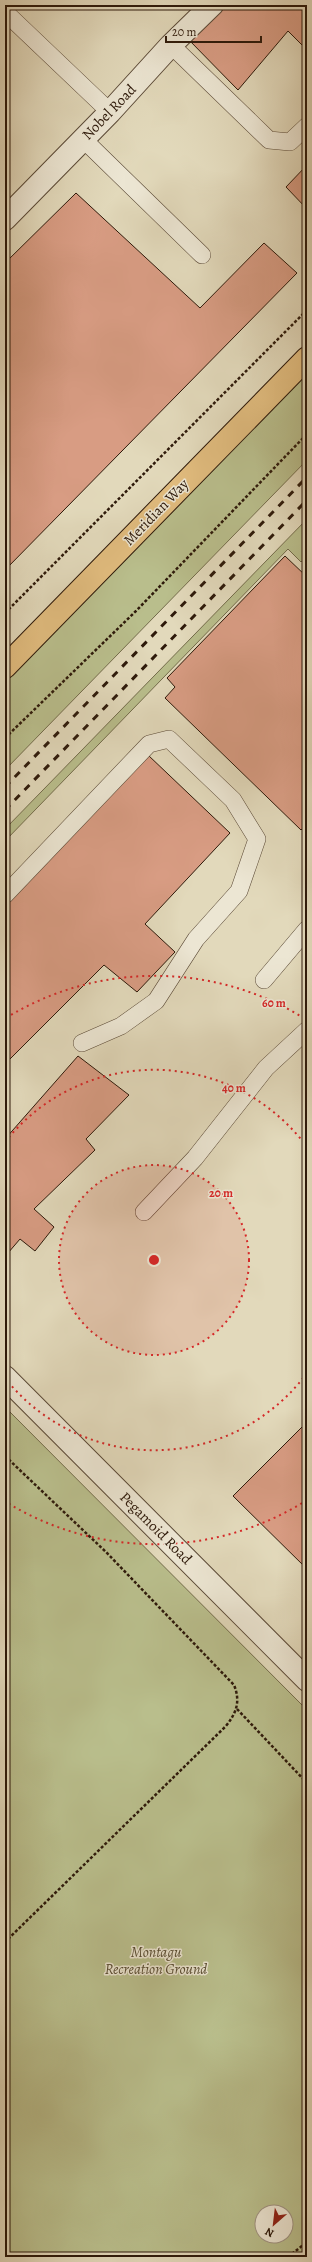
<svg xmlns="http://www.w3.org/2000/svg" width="312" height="2262" font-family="Alegreya,serif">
<rect width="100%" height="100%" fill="#e2d9bb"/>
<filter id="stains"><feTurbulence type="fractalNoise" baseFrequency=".005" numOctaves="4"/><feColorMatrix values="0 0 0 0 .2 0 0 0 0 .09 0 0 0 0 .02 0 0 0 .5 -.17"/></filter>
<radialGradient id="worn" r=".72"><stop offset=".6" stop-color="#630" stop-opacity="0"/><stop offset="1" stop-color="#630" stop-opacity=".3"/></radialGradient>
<g fill="#b9be8c" stroke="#736c4b" fill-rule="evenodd">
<path d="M 307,372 L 307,460 L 5,770 L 5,681 Z"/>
<path d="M 307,519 L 307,556 L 301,562 L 288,549 L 5,841 L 5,829 Z"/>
<path d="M 5,1407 L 307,1710 L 307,2257 L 5,2257 ZM 262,2212 L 286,2212 L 286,2236 L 262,2236 Z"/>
</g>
<g fill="#d89c83" stroke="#2d190a">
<path d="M 223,5 L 307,5 L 307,50 L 288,31 L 238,90 L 188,39 Z"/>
<path d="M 307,165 L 307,209 L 286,187 Z"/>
<path d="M 76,193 L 200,308 L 264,243 L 297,273 L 5,570 L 5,263 Z"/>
<path d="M 285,556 L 307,577 L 307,824 L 301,830 L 165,698 L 175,687 L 167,678 Z"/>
<path d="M 148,755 L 230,833 L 145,924 L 175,952 L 137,992 L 104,965 L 5,1064 L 5,904 Z"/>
<path d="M 78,1056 L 129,1095 L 86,1139 L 95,1150 L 34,1209 L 54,1227 L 35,1251 L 20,1239 L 8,1253 L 5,1251 L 5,1139 Z"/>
<path d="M 307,1422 L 307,1569 L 233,1496 Z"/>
</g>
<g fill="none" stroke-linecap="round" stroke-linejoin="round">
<g stroke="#5a4936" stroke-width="18">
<g id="lane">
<path d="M 5,12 L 110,112"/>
<path d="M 171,45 L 269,140 L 290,142 L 307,126"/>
<path d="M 83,139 L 202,255"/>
<path d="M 5,895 L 149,744 L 169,739 L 233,800 L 257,839 L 239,891 L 196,939 L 156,1001 L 121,1026 L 82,1043"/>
<path d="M 264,980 L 307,929"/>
<path d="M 144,1212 L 195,1158 L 266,1068 L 307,1030"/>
</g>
</g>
<g stroke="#5a4936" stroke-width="24">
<g id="street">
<path d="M 5,219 L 110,112 L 171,45 L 212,5"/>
<path d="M 5,1377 L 307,1680"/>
</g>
</g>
<g stroke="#2d190a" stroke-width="24">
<path id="primary" d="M 5,667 L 307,358"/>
</g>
<g stroke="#2d190a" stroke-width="2.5" stroke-dasharray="3 2" stroke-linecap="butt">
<path d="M 5,613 L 307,310"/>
<path d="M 5,738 L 136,611 L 307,434"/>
<path d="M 5,1456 L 106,1552 L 234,1685 C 241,1702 236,1714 225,1727 L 5,1942"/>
<path d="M 237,1709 L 307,1783"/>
<path d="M 288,2257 L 307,2242"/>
</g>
<use href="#lane" stroke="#ece6d3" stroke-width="17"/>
<use href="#street" stroke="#ece6d3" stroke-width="22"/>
<use href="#primary" stroke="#e1bc7e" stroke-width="22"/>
<g stroke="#2d190a" stroke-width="3" stroke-dasharray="7 7" stroke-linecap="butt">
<path d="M 5,787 L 307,477"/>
<path d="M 5,810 L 307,500"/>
</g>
</g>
<circle cx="154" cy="1260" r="95" fill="#d62828" fill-opacity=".12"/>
<g fill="none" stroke="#d62828" stroke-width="2" stroke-dasharray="2 4">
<circle cx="154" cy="1260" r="95"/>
<path d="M307 1373A190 190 0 0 1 5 1378M5 1142A190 190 0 0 1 307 1147"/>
<path d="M307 1500A284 284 0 0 1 6 1502M6 1018A284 284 0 0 1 307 1020"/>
</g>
<g text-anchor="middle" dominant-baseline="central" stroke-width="3" stroke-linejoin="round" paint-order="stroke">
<g font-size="15" fill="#2d190a" stroke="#ece6d3">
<text transform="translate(109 112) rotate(-46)">Nobel Road</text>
<text transform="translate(156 512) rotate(-46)">Meridian Way</text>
<text transform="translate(156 1528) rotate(45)">Pegamoid Road</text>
</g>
<g font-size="15" font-style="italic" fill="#574b31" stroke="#ece6d3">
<text x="156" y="1952">Montagu<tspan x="156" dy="17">Recreation Ground</tspan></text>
</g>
</g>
<circle cx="154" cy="1260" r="6" fill="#d62828" stroke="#ece6d3" stroke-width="2"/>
<g font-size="12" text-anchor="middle" font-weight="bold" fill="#d62828" stroke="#ece6d3" stroke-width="3" stroke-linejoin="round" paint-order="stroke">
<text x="274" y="1007">60 m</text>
<text x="234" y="1092">40 m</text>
<text x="221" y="1197">20 m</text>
</g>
<rect width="312" height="2262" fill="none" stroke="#e2d9bb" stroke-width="20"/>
<rect x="6" y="6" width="300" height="2250" fill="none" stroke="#2d190a" stroke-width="2"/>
<rect x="10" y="10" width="292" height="2242" fill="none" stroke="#2d190a"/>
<g transform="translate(274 2224) rotate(208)"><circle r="19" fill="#ece6d3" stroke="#a09483"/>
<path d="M0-3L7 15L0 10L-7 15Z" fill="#8f2418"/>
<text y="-6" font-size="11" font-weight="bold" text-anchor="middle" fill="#2d190a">N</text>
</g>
<path d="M166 36v6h95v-6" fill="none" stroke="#2d190a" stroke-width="2"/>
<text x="172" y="36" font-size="12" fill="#2d190a" stroke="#ece6d3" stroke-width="3" paint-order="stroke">20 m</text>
<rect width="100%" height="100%" filter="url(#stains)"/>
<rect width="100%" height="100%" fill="url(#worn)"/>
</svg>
